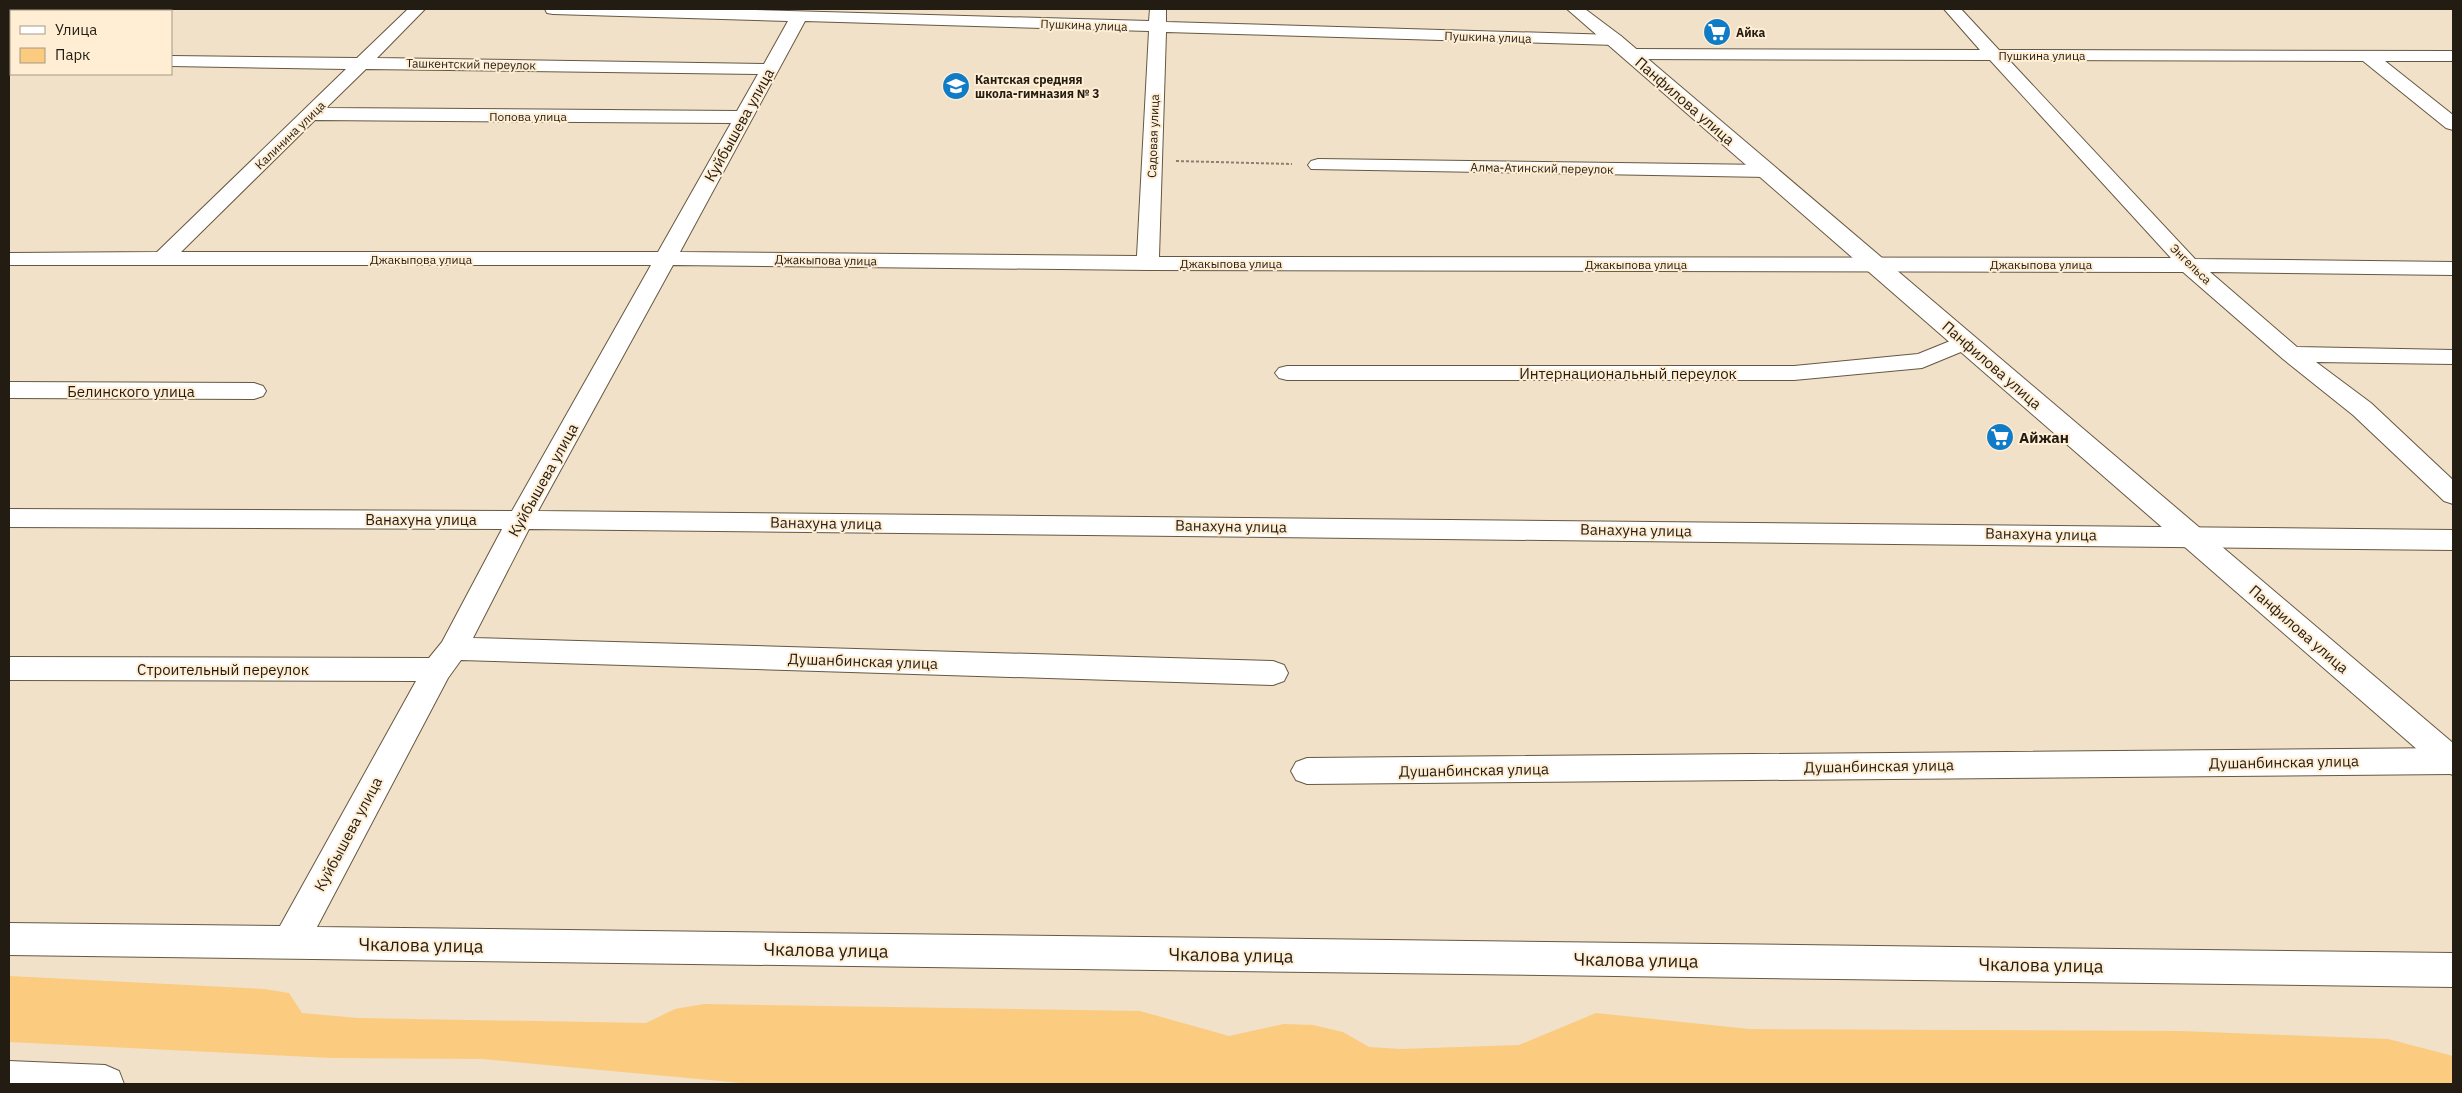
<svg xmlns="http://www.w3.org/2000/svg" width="2462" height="1093" font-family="'IBM Plex Sans',sans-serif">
<rect width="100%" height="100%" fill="#f1e1c8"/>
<path fill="#fbcb80" d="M 9,976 L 264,989 L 289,993 L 302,1013 L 358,1018 L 646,1023 L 675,1009 L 704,1004 L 1140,1011 L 1229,1036 L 1284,1024 L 1313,1025 L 1343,1032 L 1369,1047 L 1400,1049 L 1519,1045 L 1596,1013 L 1749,1029 L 2181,1031 L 2388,1039 L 2453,1056 L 2453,1084 L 742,1083 L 482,1059 L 332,1058 L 9,1042 Z"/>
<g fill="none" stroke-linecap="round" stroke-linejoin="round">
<g stroke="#665842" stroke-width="2">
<g id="minor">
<path d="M 41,9 L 60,9 L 59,11 L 40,11 Z"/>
<path d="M 408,9 L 425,9 L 377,58 L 764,64 L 788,21 L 553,14 L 547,13 L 545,9 L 715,9 L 1149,21 L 1150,9 L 1166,9 L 1166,22 L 1615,35 L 1621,36 L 1624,40 L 1621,44 L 1615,45 L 1166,32 L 1159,257 L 2171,258 L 1990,60 L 1630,59 L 1624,58 L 1621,54 L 1624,50 L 1630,49 L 1980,50 L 1944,9 L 1961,9 L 1999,50 L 2453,51 L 2453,61 L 2385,61 L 2453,115 L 2453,130 L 2446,128 L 2363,61 L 2009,60 L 2195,259 L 2453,262 L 2453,275 L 2210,272 L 2297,347 L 2453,350 L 2453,364 L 2316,362 L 2371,403 L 2453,480 L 2453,504 L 2444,501 L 2353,415 L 2283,359 L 2183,272 L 1148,270 L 673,265 L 538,511 L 2453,530 L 2453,550 L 529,529 L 473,638 L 1273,661 L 1284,665 L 1288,673 L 1284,681 L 1273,685 L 461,660 L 448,678 L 317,927 L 2453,953 L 2453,987 L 9,955 L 9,923 L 280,926 L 416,681 L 9,680 L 9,657 L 429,658 L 442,642 L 502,529 L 9,527 L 9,509 L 512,511 L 651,265 L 9,265 L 9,253 L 157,252 L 346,69 L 171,66 L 171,56 L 357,58 ZM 805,21 L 1149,31 L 1137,256 L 680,252 ZM 366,69 L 758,74 L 737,111 L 326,108 ZM 315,120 L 731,123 L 658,252 L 181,252 Z"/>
<rect x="9" y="31" width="2" height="11"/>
<rect x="9" y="54" width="2" height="10"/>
<path d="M 1318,159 L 1767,165 L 1774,167 L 1777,171 L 1774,175 L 1767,177 L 1311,169 L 1308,165 L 1311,161 Z"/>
<path d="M 1965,335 L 1973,337 L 1977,342 L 1973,347 L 1922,368 L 1794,380 L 1287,380 L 1279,378 L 1275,373 L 1279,368 L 1287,366 L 1794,366 L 1918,354 Z"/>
<path d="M 9,382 L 254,383 L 263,386 L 266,391 L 263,396 L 254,399 L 9,398 Z"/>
<path d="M 2452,748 L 2452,774 L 1307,784 L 1296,780 L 1291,771 L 1296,762 L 1307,758 Z"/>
<path d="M 9,1061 L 105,1065 L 119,1071 L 124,1084 L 9,1084 Z"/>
</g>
</g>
<g stroke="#665842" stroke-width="2">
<path id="tertiary" d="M 1567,9 L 1585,9 L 1621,36 L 2453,743 L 2453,775 L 2442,771 Z"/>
</g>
<path stroke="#8b806f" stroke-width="2" stroke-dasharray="3 2" stroke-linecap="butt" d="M 1176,161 L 1292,164"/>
<use href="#minor" fill="#fff" fill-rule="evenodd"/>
<use href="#tertiary" fill="#fff" fill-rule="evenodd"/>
</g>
<defs>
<g id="supermarket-disc" transform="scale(1.4375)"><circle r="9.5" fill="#107bc6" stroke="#ffeed4"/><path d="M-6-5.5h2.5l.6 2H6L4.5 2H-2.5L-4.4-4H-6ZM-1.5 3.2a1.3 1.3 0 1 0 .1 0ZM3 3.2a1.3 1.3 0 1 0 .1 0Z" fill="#fff"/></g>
<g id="school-disc" transform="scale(1.4375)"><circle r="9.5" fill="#107bc6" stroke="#ffeed4"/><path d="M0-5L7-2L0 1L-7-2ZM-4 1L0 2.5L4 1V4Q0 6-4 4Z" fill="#fff"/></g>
</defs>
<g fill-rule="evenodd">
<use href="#supermarket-disc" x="1717" y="32"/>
<use href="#school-disc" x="956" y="86"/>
<use href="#supermarket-disc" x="2000" y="437"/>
</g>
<g text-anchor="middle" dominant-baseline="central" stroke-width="4" stroke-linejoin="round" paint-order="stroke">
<g font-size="12" fill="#221c13" stroke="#ffeed4">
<text transform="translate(1084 25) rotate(2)">Пушкина улица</text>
<text transform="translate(1488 37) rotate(2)">Пушкина улица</text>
<text x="2042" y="55">Пушкина улица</text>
<text transform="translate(471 64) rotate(1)">Ташкентский переулок</text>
<text x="528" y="116">Попова улица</text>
<text transform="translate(290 135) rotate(-44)">Калинина улица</text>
<text transform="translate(1153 136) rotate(-88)">Садовая улица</text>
<text transform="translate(1542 168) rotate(1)">Алма-Атинский переулок</text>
<text x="421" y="259">Джакыпова улица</text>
<text transform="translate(826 260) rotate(1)">Джакыпова улица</text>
<text x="1231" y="263">Джакыпова улица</text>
<text x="1636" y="264">Джакыпова улица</text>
<text x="2041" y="264">Джакыпова улица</text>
<text transform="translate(2191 264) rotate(44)">Энгельса</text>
</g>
<g font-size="12" font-weight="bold" fill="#221c13" stroke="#ffeed4" text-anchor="start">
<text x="1736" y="32">Айка</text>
<text x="975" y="79">Кантская средняя<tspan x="975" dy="14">школа-гимназия № 3</tspan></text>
</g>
<g font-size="15" fill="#221c13" stroke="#ffeed4">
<text transform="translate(1685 101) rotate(41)">Панфилова улица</text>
<text transform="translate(739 125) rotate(-61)">Куйбышева улица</text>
<text transform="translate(1992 365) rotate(41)">Панфилова улица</text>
<text x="1628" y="373">Интернациональный переулок</text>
<text x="131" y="391">Белинского улица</text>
<text transform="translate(543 480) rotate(-61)">Куйбышева улица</text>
<text x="421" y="519">Ванахуна улица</text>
<text transform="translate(826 523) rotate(1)">Ванахуна улица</text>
<text transform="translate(1231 526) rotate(1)">Ванахуна улица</text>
<text transform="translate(1636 530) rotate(1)">Ванахуна улица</text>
<text transform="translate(2041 534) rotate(1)">Ванахуна улица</text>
<text transform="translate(2299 629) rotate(41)">Панфилова улица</text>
<text transform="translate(863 661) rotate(2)">Душанбинская улица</text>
<text x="223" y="669">Строительный переулок</text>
<text transform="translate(2284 762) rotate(-1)">Душанбинская улица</text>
<text transform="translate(1879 766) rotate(-1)">Душанбинская улица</text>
<text transform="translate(1474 770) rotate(-1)">Душанбинская улица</text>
<text transform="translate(348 834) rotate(-62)">Куйбышева улица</text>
</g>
<g font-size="15" font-weight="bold" fill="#221c13" stroke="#ffeed4" text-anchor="start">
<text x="2019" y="437">Айжан</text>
</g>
<g font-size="18" fill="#221c13" stroke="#ffeed4">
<text transform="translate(421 945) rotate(1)">Чкалова улица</text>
<text transform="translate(826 950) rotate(1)">Чкалова улица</text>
<text transform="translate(1231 955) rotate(1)">Чкалова улица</text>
<text transform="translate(1636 960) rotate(1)">Чкалова улица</text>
<text transform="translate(2041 965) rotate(1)">Чкалова улица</text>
</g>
</g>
<rect width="2462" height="1093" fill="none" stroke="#221c13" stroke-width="20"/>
<rect x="10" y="10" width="162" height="65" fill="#ffeed4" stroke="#a79a87"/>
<rect x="20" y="26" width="25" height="8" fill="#ffffff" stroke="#a79a87"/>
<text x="55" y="35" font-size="15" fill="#221c13">Улица</text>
<rect x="20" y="48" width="25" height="15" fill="#fbcb80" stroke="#a79a87"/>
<text x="55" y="60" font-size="15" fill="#221c13">Парк</text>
</svg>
